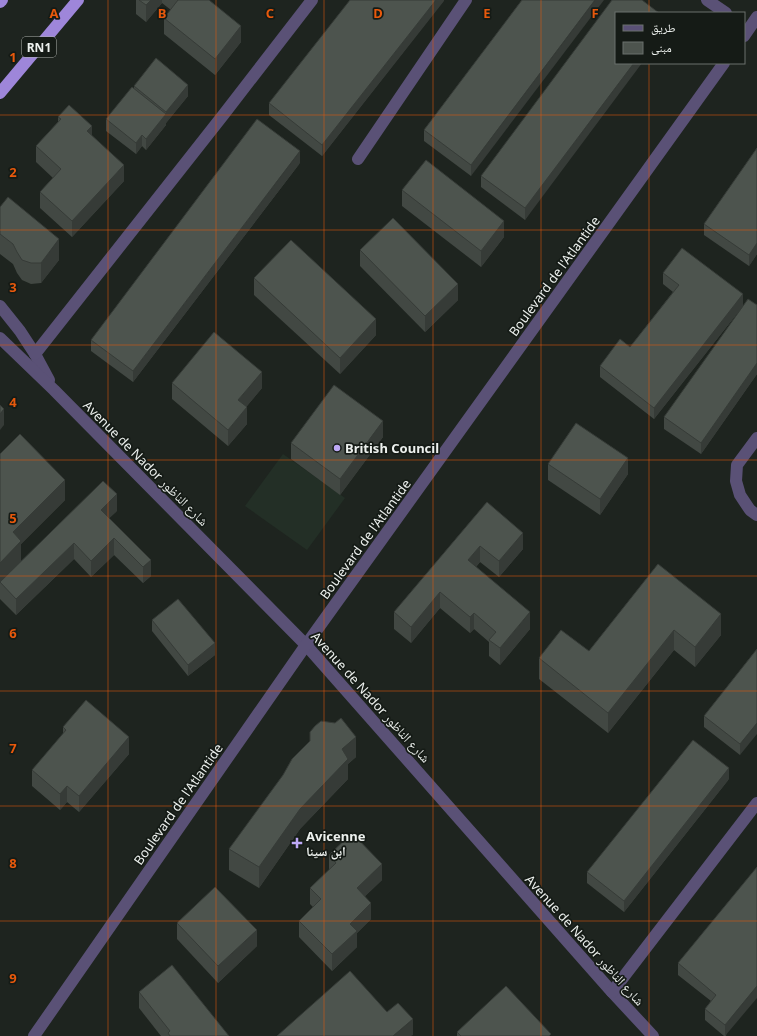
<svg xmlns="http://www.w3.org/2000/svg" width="757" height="1036" font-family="'Noto Sans','Noto Naskh Arabic',sans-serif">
<rect width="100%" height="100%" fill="#1e241f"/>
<path fill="#232f26" d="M 283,454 L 345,498 L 307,550 L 245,506 Z"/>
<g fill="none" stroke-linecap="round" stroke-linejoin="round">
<g stroke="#5a5176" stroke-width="12">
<path d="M 707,0 L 726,13"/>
<path d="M 744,36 L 757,17"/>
<path d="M 358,159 L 466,0"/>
<path d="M 0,306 L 20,331 L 35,354 L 49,380"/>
<path d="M 0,338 L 54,390 L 306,645 L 612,992 L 653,1036"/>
<path d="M 35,354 L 224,114 L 312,0"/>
<path d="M 757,438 L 737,465 L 736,481 L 740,495 L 750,510 L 757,515"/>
<path d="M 612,992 L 757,803"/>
<path d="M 34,1036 L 306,645 L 724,63"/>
</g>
<g stroke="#9e86da" stroke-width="12">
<path d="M 0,2 L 2,0"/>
<path d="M 0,93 L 78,0"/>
</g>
</g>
<g fill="#424843">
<path d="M 136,0 L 209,0 L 241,42 L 215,75 L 164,34 L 164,18 L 171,10 L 162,3 L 146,22 L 136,14 Z"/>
<path d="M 444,0 L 322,156 L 269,115 L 269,103 Z"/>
<path d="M 522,0 L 471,176 L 424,141 L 424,130 Z"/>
<path d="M 659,13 L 525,220 L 481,187 L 481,176 Z"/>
<path d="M 134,86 L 188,96 L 166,123 L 166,125 L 146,150 L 142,146 L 136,154 L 106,131 L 106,119 L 134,88 Z"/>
<path d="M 58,117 L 92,136 L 124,181 L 72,237 L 40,208 L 40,192 L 53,178 L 36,162 L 36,146 L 58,122 Z"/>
<path d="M 757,148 L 757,254 L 749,266 L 704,235 L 704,224 Z"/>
<path d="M 300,163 L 133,382 L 91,351 L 91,340 Z"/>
<path d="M 402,190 L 504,237 L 481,267 L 402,206 Z"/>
<path d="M 0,207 L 59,260 L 41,283 L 31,284 L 22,280 L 17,273 L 13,264 L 0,254 Z"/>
<path d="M 360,250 L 458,300 L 425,332 L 360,266 Z"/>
<path d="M 663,273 L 743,306 L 654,419 L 600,377 L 600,366 L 630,347 L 673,292 L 663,284 Z"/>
<path d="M 254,278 L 376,335 L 340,374 L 254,295 Z"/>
<path d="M 757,305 L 757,374 L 701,454 L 664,429 L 664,417 Z"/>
<path d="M 172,383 L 262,388 L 246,407 L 247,424 L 228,446 L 172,399 Z"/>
<path d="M 383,437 L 340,495 L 291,459 L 291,443 Z"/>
<path d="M 0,454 L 65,500 L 21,544 L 21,561 L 117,511 L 109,518 L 151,576 L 143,583 L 114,555 L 91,577 L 74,559 L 16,615 L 0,599 Z"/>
<path d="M 548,464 L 628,474 L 600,515 L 548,480 Z"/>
<path d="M 487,502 L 523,549 L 499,577 L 480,562 L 476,567 L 530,629 L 500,665 L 489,656 L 489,642 L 474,629 L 470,633 L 440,608 L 411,643 L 394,629 L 394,612 Z"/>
<path d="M 658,564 L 721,635 L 695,667 L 674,650 L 608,733 L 539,679 L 539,658 L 589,651 Z"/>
<path d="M 152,620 L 215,655 L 188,676 L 152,631 Z"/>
<path d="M 757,649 L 740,755 L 704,727 L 704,716 Z"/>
<path d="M 63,727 L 129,754 L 79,812 L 67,802 L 60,810 L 32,786 L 32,770 L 63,734 Z"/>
<path d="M 310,732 L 356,757 L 348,764 L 348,779 L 300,829 L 259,888 L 229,870 L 229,849 L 310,742 Z"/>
<path d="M 729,779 L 624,912 L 587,883 L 587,872 Z"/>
<path d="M 329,855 L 382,880 L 365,896 L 371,919 L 357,933 L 357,947 L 332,971 L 299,937 L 299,921 L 313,907 L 310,904 L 310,888 L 329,870 Z"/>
<path d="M 757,867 L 726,1036 L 724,1036 L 705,1020 L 705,1009 L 711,1001 L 678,975 L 678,963 Z"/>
<path d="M 177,923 L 257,946 L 218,983 L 177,939 Z"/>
<path d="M 139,992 L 229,1036 L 161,1036 L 139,1008 Z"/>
<path d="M 457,1032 L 551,1036 L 457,1036 Z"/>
</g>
<g fill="#363b37">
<path d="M 151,0 L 162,0 L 162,3 L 146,22 L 146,5 Z"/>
<path d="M 436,0 L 444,0 L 444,1 L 322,156 L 322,145 Z"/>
<path d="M 595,0 L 604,0 L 471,176 L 471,165 Z"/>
<path d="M 241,26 L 241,42 L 215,75 L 215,59 Z"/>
<path d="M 634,63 L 642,63 L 525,220 L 525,208 Z"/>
<path d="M 188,85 L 188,96 L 166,123 L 166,112 Z"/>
<path d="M 166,114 L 166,125 L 146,150 L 146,139 Z"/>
<path d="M 92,126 L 92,142 L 87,131 Z"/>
<path d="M 142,135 L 142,146 L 136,154 L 136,143 Z"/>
<path d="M 300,151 L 300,163 L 133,382 L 133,371 Z"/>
<path d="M 124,165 L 124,181 L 72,237 L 72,221 Z"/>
<path d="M 504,221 L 504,237 L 481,267 L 481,251 Z"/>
<path d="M 59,239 L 59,260 L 41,283 L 41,263 Z"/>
<path d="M 757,243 L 757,254 L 749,266 L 749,255 Z"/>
<path d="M 458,284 L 458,300 L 425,332 L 425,316 Z"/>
<path d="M 743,294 L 743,306 L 654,419 L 654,408 Z"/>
<path d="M 376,319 L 376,335 L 340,374 L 340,358 Z"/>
<path d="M 757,363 L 757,374 L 701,454 L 701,443 Z"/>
<path d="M 262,372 L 262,388 L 238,417 L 238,400 Z"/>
<path d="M 247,407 L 247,424 L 228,446 L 228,430 Z"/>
<path d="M 4,409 L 4,425 L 0,430 L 0,414 Z"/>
<path d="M 383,421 L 383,437 L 340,495 L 340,479 Z"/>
<path d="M 628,458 L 628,474 L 600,515 L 600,499 Z"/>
<path d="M 65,480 L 65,500 L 21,544 L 21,562 L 0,583 L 0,563 L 13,532 Z"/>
<path d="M 117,494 L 117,511 L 101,526 L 101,510 Z"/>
<path d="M 523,533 L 523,549 L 499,577 L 499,561 Z"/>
<path d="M 114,538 L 114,555 L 91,577 L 91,561 Z"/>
<path d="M 74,543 L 74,559 L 16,615 L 16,599 Z"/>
<path d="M 480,546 L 480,562 L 468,576 L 468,560 Z"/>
<path d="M 151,560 L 151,576 L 143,583 L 143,567 Z"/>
<path d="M 440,592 L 440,608 L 411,643 L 411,627 Z"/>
<path d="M 530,612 L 530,629 L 500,665 L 500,648 Z"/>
<path d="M 474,613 L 474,629 L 470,633 L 470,617 Z"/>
<path d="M 721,614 L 721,635 L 695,667 L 695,647 Z"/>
<path d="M 674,630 L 674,650 L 608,733 L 608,713 Z"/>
<path d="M 215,643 L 215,655 L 188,676 L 188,665 Z"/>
<path d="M 757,723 L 757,734 L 740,755 L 740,744 Z"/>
<path d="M 129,737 L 129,754 L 79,812 L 79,796 Z"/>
<path d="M 356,737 L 356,757 L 348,764 L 348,779 L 300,829 L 259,888 L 259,867 L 342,749 Z"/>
<path d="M 729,768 L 729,779 L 624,912 L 624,901 Z"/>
<path d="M 67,786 L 67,802 L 60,810 L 60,794 Z"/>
<path d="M 382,864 L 382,880 L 357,904 L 357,888 Z"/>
<path d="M 371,903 L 371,919 L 357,933 L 357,947 L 332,971 L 332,954 L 350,924 Z"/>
<path d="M 257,930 L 257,946 L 218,983 L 218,966 Z"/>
<path d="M 757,986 L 757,998 L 725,1036 L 725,1025 Z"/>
<path d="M 413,1019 L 413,1035 L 411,1036 L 393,1036 Z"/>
</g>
<g fill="#4d544e" stroke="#363b37">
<path d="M 139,0 L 151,0 L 146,5 Z"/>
<path d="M 178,0 L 209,0 L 241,26 L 215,59 L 164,18 Z"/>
<path d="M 350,0 L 436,0 L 322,145 L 269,103 Z"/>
<path d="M 522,0 L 595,0 L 471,165 L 424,130 Z"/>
<path d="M 612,0 L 642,0 L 659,13 L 616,13 L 616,63 L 634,63 L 525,208 L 481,176 Z"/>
<path d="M 156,58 L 188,85 L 166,112 L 134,86 Z"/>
<path d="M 132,87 L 166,114 L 146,139 L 142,135 L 136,143 L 106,119 Z"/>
<path d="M 69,105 L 92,126 L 87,131 L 124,165 L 72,221 L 40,192 L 61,169 L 36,146 L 61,119 L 58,117 Z"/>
<path d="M 257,119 L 300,151 L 133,371 L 91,340 Z"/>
<path d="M 757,148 L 757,243 L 749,255 L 704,224 Z"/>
<path d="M 426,160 L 504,221 L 481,251 L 402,190 Z"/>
<path d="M 8,197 L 59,239 L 41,263 L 31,263 L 22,260 L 17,252 L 13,244 L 0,234 L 0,207 Z"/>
<path d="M 393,218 L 458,284 L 425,316 L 360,250 Z"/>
<path d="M 291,240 L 376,319 L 340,358 L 254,278 Z"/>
<path d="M 682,248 L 743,294 L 654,408 L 600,366 L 620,339 L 630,347 L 679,285 L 663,273 Z"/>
<path d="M 748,299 L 757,305 L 757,363 L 701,443 L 664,417 Z"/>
<path d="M 214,332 L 262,372 L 238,400 L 247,407 L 228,430 L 172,383 Z"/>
<path d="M 334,385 L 383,421 L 340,479 L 291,443 Z"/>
<path d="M 0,405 L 4,409 L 0,414 Z"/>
<path d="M 576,423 L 628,458 L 600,499 L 548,464 Z"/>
<path d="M 20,434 L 65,480 L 13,532 L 21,541 L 0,563 L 0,454 Z"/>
<path d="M 103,481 L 117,494 L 101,510 L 151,560 L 143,567 L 114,538 L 91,561 L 74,543 L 16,599 L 0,582 Z"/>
<path d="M 487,502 L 523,533 L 499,561 L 480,546 L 468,560 L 530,612 L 500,648 L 489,640 L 496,632 L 474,613 L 470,617 L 440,592 L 411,627 L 394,612 Z"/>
<path d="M 658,564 L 721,614 L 695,647 L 674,630 L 608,713 L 539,658 L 561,630 L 589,651 Z"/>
<path d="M 178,599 L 215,643 L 188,665 L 152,620 Z"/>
<path d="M 757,649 L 757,723 L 740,744 L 704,716 Z"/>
<path d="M 86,700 L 129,737 L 79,796 L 67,786 L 60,794 L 32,770 L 66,730 L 63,727 Z"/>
<path d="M 341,718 L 356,737 L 342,749 L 348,759 L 300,809 L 259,867 L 229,849 L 283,775 L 292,759 L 310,741 L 310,732 L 315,726 L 321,721 L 335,723 Z"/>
<path d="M 693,740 L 729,768 L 624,901 L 587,872 Z"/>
<path d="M 352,833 L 382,864 L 357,888 L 371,903 L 350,924 L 357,931 L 332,954 L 299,921 L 321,899 L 310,888 L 336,863 L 329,855 Z"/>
<path d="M 757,867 L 757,986 L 725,1025 L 705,1009 L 716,995 L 678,963 Z"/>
<path d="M 215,887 L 257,930 L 218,966 L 177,923 Z"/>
<path d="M 172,965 L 229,1036 L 170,1036 L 168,1033 L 170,1031 L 139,992 Z"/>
<path d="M 350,971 L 387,1012 L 398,1003 L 413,1019 L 393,1036 L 277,1036 Z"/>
<path d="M 506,986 L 551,1034 L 549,1036 L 461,1036 L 457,1032 Z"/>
</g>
<path fill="none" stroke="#e8590c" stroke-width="1" stroke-opacity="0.55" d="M 108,0 L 108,1036M 216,0 L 216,1036M 324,0 L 324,1036M 433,0 L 433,1036M 541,0 L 541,1036M 649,0 L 649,13M 649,63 L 649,1036M 0,115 L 757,115M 0,230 L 757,230M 0,345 L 757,345M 0,460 L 757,460M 0,576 L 757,576M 0,691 L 757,691M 0,806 L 757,806M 0,921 L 757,921"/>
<g fill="#bda9f5" stroke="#151b16" stroke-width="1.5">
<circle cx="337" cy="448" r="4"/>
<path d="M295 837h4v4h4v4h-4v4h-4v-4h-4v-4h4z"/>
</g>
<g text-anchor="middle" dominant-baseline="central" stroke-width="3.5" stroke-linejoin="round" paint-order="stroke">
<rect fill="#151b16" stroke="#acb0ac" stroke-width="1" x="22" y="37" width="34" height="20" rx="3"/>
<g font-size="12" font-weight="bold" fill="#ecf0ed">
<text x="39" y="47">RN1</text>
</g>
<g font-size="13" fill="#ecf0ed" stroke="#151b16">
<text transform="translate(554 276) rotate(-54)">Boulevard de l'Atlantide</text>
<text transform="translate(146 463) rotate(45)">Avenue de Nador شارع الناظور</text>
<text transform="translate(365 539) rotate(-54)">Boulevard de l'Atlantide</text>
<text transform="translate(371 697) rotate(48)">Avenue de Nador شارع الناظور</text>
<text transform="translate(178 804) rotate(-55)">Boulevard de l'Atlantide</text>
<text transform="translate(585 940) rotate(48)">Avenue de Nador شارع الناظور</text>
</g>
<g font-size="13" font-weight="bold" fill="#ecf0ed" stroke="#151b16" text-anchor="start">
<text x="345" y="448">British Council</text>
<text x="306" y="836">Avicenne<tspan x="306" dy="15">ابن سينا</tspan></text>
</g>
</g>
<g font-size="13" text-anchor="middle" font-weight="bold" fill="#e8590c" stroke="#151b16" stroke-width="3.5" stroke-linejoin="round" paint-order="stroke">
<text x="54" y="18">A</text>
<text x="162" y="18">B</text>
<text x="270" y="18">C</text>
<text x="378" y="18">D</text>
<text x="487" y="18">E</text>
<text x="595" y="18">F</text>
<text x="13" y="62">1</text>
<text x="13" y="177">2</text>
<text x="13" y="292">3</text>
<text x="13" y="407">4</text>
<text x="13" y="523">5</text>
<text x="13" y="638">6</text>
<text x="13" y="753">7</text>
<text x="13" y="868">8</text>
<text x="13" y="983">9</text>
</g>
<rect x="615" y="12" width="130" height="52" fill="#151b16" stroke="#6b706c"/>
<rect x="623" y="25" width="20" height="6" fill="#5a5176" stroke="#6b706c"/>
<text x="651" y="32" font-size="12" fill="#ecf0ed">طريق</text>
<rect x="623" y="42" width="20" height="12" fill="#4d544e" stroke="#6b706c"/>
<text x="651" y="52" font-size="12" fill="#ecf0ed">مبنى</text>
</svg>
